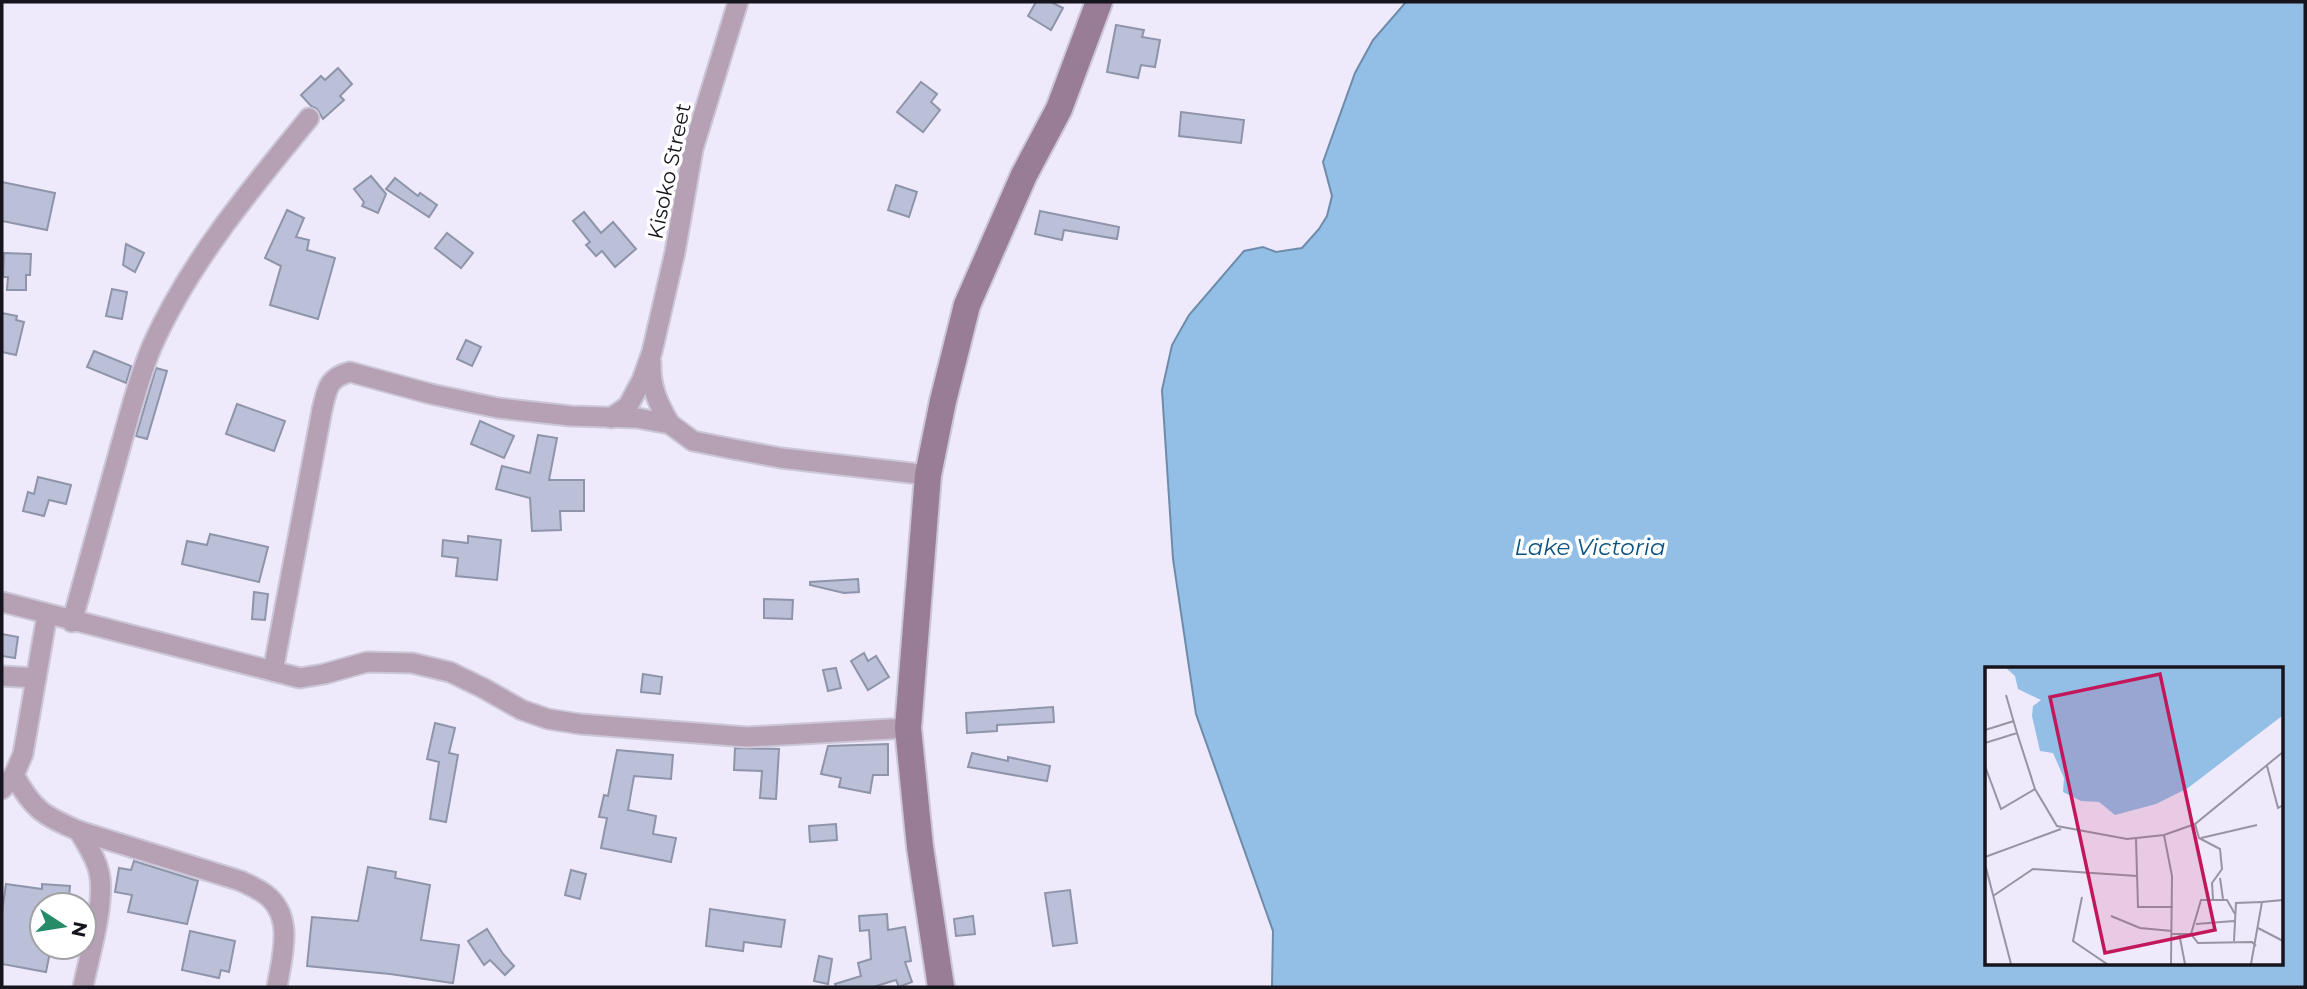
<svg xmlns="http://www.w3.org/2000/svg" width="2307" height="989" font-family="Montserrat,sans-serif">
<rect width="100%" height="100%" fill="#efe9fc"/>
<path fill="#93bfe7" stroke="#6e8caa" stroke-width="2" fill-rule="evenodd" d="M 1406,2 L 2305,2 L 2305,987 L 1272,987 L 1273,931 L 1196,714 L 1173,559 L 1162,390 L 1172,345 L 1189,315 L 1244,251 L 1263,247 L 1276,252 L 1302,248 L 1319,229 L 1327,216 L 1332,196 L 1323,162 L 1355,73 L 1373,40 ZM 1987,669 L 2281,669 L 2281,963 L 1987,963 Z"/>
<g fill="#bac0d7" stroke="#8e94a9" stroke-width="2">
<path d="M 1036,2 L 1051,2 L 1063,8 L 1051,30 L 1028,16 Z"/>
<path d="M 1116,25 L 1144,30 L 1142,37 L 1160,40 L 1155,67 L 1141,65 L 1138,78 L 1107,72 Z"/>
<path d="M 338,68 L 352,84 L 340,96 L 344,100 L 323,119 L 317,109 L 311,106 L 301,95 L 321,76 L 325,80 Z"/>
<path d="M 921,82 L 937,94 L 931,102 L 940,110 L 923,132 L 897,112 Z"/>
<path d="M 1181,112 L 1244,120 L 1241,143 L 1179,136 Z"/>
<path d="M 371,176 L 386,194 L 378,213 L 362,206 L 364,202 L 354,189 Z"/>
<path d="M 395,178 L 418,196 L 420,193 L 437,205 L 429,217 L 386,189 Z"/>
<path d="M 2,182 L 55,193 L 47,230 L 2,221 Z"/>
<path d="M 896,185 L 917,192 L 909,217 L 888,210 Z"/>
<path d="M 287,210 L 304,218 L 296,237 L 309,240 L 307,250 L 335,258 L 318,319 L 270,305 L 281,266 L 265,258 Z"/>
<path d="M 1040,211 L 1119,227 L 1117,239 L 1064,230 L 1062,240 L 1035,234 Z"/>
<path d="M 584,212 L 601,233 L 613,222 L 636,249 L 615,267 L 602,251 L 596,256 L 586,245 L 590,242 L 573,221 Z"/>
<path d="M 447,233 L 473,253 L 461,268 L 435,248 Z"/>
<path d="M 126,244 L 144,253 L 135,272 L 123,265 Z"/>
<path d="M 4,253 L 31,254 L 30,275 L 26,275 L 26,290 L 7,290 L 8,277 L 3,277 Z"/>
<path d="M 112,289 L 127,292 L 122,319 L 106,316 Z"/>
<path d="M 2,313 L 17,316 L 16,320 L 24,322 L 16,355 L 2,352 Z"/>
<path d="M 466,340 L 481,347 L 472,366 L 457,359 Z"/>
<path d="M 94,351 L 131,366 L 126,383 L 87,367 Z"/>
<path d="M 156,368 L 167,371 L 147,439 L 136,436 Z"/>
<path d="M 237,404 L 285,421 L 274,451 L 226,434 Z"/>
<path d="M 480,421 L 514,436 L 504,458 L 471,444 Z"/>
<path d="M 538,435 L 557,438 L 549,480 L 584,480 L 584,511 L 560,511 L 561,530 L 532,531 L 530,498 L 496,489 L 502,466 L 530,473 Z"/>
<path d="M 38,477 L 71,485 L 66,504 L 49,500 L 44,516 L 23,511 L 28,492 L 34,494 Z"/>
<path d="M 210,534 L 268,547 L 259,582 L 182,564 L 187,541 L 207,545 Z"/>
<path d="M 468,536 L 501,540 L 497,580 L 456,576 L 458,558 L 442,556 L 443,540 L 468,543 Z"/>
<path d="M 858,579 L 859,592 L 844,593 L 810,585 L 810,582 Z"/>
<path d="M 254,592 L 268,594 L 265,620 L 252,619 Z"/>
<path d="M 764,599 L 793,600 L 792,619 L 764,618 Z"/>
<path d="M 2,634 L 18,637 L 15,658 L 2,656 Z"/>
<path d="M 864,653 L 868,661 L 876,656 L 889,677 L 868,690 L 851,661 Z"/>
<path d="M 836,668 L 841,688 L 828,691 L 823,670 Z"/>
<path d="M 643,674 L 662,677 L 660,694 L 641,692 Z"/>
<path d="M 1053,707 L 1054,722 L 997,725 L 997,731 L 967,733 L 966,713 Z"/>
<path d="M 435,723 L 455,728 L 449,753 L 458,755 L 446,822 L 430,819 L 439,762 L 427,759 Z"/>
<path d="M 888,744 L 888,775 L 873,775 L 870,793 L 839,787 L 841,778 L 821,774 L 828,746 Z"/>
<path d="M 735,748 L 779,749 L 776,799 L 760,798 L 762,771 L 734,770 Z"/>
<path d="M 617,750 L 673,755 L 671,779 L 634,776 L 628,810 L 656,816 L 653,834 L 676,838 L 671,862 L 601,848 L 607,818 L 599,817 L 604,795 L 608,796 Z"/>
<path d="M 972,753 L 1008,761 L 1008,757 L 1050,766 L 1047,781 L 968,767 Z"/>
<path d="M 836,824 L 837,840 L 810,842 L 809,826 Z"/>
<path d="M 134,861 L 198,881 L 187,924 L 128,912 L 132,895 L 115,892 L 119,868 L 131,870 Z"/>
<path d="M 368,867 L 396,872 L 395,878 L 430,885 L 421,940 L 459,945 L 453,983 L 390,974 L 307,966 L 312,917 L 358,921 Z"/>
<path d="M 571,870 L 586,874 L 580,899 L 565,895 Z"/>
<path d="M 6,884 L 42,889 L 42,884 L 70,886 L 68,905 L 42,905 L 42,947 L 51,947 L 46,972 L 2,964 L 2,912 Z"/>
<path d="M 1070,890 L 1077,943 L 1053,946 L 1045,893 Z"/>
<path d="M 710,909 L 785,920 L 781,947 L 744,942 L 743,951 L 706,946 Z"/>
<path d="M 887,914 L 888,930 L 905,927 L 911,961 L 905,962 L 912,982 L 899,987 L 896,980 L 873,987 L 836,987 L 835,984 L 861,976 L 858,963 L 871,959 L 869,930 L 860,931 L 859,916 Z"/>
<path d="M 973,916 L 975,934 L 956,936 L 954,919 Z"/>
<path d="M 487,929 L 503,954 L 514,966 L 505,975 L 490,960 L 484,965 L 468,941 Z"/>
<path d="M 190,931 L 235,941 L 229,972 L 221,970 L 219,978 L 182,970 Z"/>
<path d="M 819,956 L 832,959 L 828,984 L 814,981 Z"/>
</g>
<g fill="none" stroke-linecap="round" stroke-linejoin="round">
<g stroke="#ccc7d8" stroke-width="23">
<g id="street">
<path d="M 651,363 C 650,386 658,404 670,424"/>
<path d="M 611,418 L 628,406 L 642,380 L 652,352 L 675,252 L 693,149 L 738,2"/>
<path d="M 2,602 L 300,678 L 324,674 L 367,662 L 412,663 L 450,672 L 483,688 L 522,710 L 548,719 L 580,724 L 747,737 L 908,728"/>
<path d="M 72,622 C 88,565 103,509 119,452 C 129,417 138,379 152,346 C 190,261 251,189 309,118"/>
<path d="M 273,671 L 322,410 C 327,390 327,378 350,372 L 431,394 L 498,408 L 571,416 L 637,418 L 670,424 L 693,441 L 733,449 L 781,458 L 928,475"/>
<path d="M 2,676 L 36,678"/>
<path d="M 14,775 C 33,810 44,816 79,831 L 241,881 C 249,885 258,889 265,894 C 295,916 282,956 277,987"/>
<path d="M 2,789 L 14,775 L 23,754 L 47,615"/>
<path d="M 79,831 C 86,844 96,857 99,872 C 106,901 89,957 83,987"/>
</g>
</g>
<g stroke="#ccc7d8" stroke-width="30">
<path id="secondary" d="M 941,987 L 920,847 L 908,728 L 928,475 L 943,401 L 967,305 L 1024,175 L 1059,109 L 1099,2"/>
</g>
<use href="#street" stroke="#b5a1b3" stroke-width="19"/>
<use href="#secondary" stroke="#997d97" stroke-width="26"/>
</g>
<g text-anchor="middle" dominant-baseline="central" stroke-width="7" stroke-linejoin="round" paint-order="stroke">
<g font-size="21" fill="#16141c" stroke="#fff">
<text transform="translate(669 171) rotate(-78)">Kisoko Street</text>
</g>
<g font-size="23" font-style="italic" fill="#0b5283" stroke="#fff">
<text x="1590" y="547">Lake Victoria</text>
</g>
</g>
<g transform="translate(1985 667)">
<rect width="298" height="298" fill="#efe9fc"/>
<path d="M 21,1 L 297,1 L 297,49 L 203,121 L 171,137 L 130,148 L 114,135 L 96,134 L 78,125 L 79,111 L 68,86 L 55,84 L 47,49 L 48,39 L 56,33 L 33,22 L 30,9 Z" fill="#93bfe7"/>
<path fill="none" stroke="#9894a2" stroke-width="2" d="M 21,28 L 32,66M 0,63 L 29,54M 0,76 L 32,66 L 50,122 L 72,159 L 142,172 L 179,168 L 210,157 L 298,85M 0,99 L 16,142 L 50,122M 282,99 L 293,141 L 298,138M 210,157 L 214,171 L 235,182 L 237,202 L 227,216 L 228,232M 179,168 L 187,209 L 186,297M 216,171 L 272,158M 151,172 L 153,240 L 188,240M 0,190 L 76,162M 0,197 L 26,297M 235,211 L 238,232M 8,229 L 48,202 L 152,209M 97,230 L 88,274 L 122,297M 126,249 L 155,261 L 187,264M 211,257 L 249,254M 273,261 L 298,274M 194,266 L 200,297M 187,267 L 206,267 L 213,276 L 267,275 L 271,279M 206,267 L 216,233 L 242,233 L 250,247M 249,274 L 251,236 L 276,235M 266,297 L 277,235 L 298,233"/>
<path fill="#c2185b" fill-opacity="0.15" stroke="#c2185b" stroke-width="3.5" d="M 175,7 L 230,263 L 120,286 L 65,30 Z"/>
<rect width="298" height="298" fill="none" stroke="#16141c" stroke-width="3.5"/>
</g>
<rect width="2307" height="989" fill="none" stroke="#16141c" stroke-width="7"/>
<g transform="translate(63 926) rotate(102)"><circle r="33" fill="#ffffff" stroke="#a2a1a4" stroke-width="2"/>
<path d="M0-5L12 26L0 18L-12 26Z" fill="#268c68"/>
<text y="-10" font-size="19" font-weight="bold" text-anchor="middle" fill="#16141c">N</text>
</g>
</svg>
